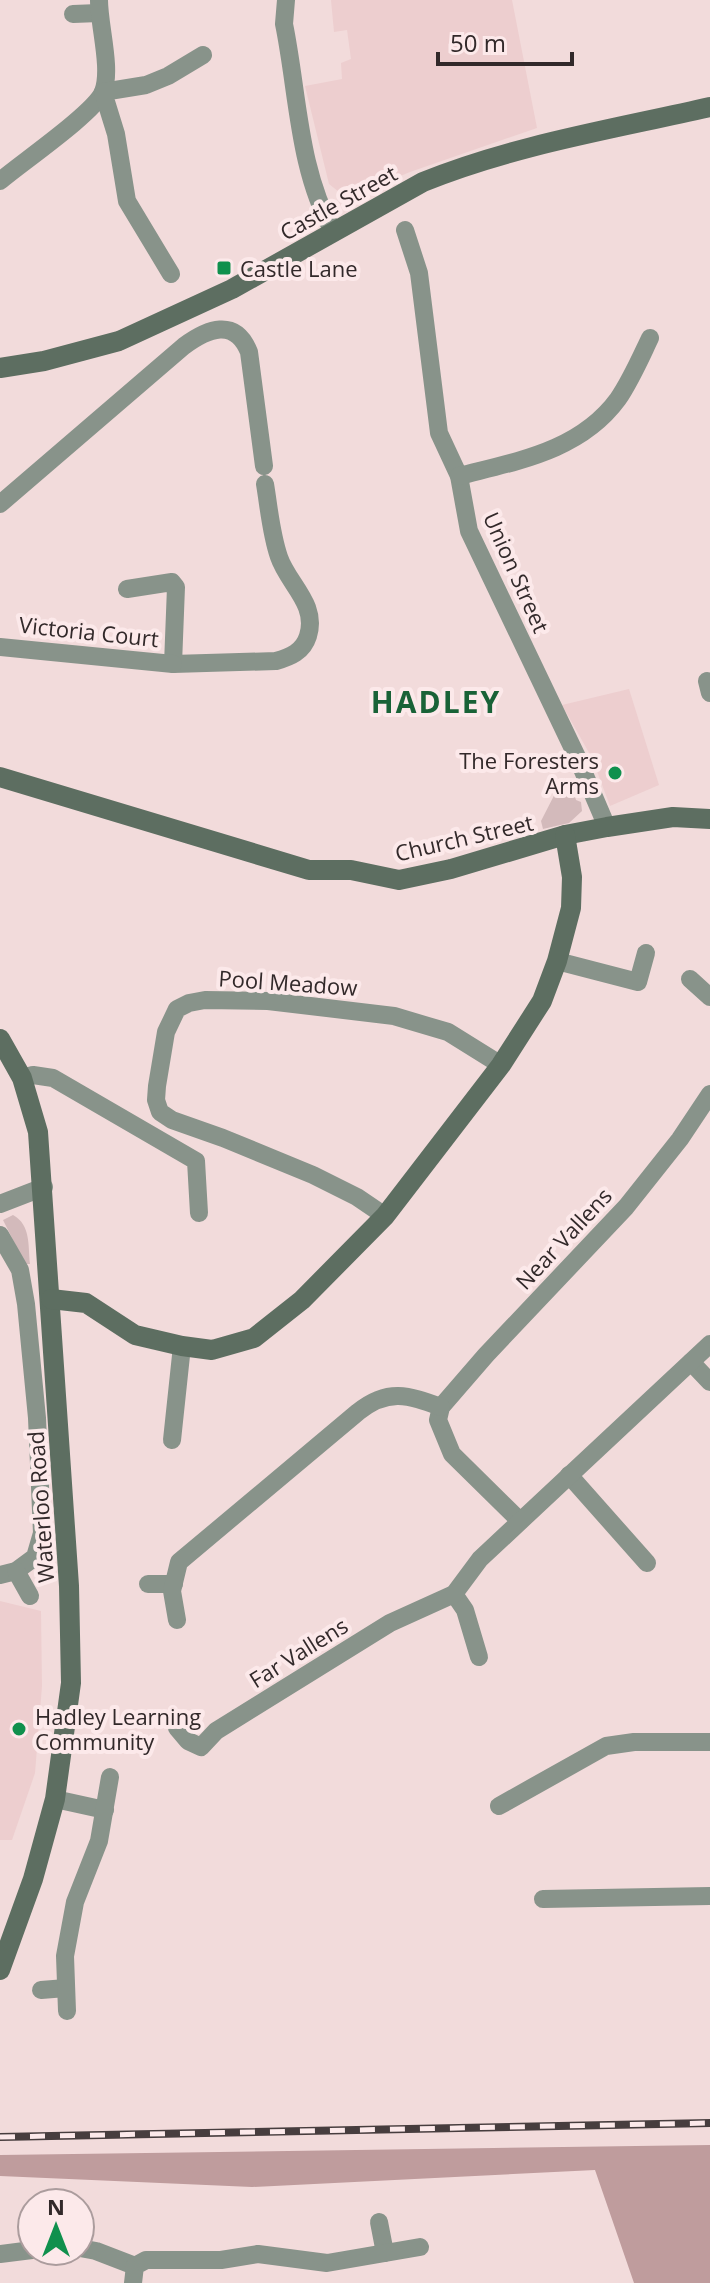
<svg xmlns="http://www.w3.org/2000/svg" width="710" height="2283" font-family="'Open Sans',sans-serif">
<rect width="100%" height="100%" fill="#f2dbdb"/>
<g fill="#edcecf">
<path d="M 331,0 L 512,0 L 537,128 L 410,172 L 355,195 L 339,192 L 329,184 L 305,86 L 342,79 L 341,63 L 351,59 L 347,30 L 334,32 Z"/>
<path d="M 629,689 L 659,785 L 610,806 L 592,758 L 562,705 Z"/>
<path d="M 0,1601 L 41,1611 L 42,1686 L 35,1773 L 12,1840 L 0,1840 Z"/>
</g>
<g fill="#d3babb">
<path d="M 563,778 L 570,780 L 576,800 L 581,802 L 582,811 L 569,823 L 543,829 L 541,821 Z"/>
<path d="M 13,1215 C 31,1225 28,1245 30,1264 L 25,1264 L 3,1220 Z"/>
</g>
<path fill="#bf9c9d" d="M 710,2145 L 710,2283 L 634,2283 L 595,2170 L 252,2187 L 0,2176 L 0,2155 Z"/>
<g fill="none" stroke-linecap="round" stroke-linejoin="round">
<g stroke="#88938a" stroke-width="18">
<path d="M 286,0 L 284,24 C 298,92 298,170 333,231"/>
<path d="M 73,14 L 99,13"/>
<path d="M 0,181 C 21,163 94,113 103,92 C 112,69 99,26 99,0"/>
<path d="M 405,230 L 419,273 L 439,433 L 459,476 L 469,531 L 577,757 L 607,827"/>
<path d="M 171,274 L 127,201 L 116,134 L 103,92 L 146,85 L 168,76 L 203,55"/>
<path d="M 459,476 C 517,461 580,451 618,399 C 631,380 640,359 650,338"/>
<path d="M 0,504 L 184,346 C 207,329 235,317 249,352 L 264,466"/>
<path d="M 127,589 L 172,582 L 176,587 L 173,664 L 276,661 C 290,657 303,652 308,636 C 318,604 288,584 279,557 C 271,534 269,508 265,484"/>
<path d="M 0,647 L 173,664"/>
<path d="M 707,681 L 710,693"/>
<path d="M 557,961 L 638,982 L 646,953"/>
<path d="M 690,979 L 710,997"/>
<path d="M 22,1078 L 33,1075 L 53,1078 L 196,1161 L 199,1213"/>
<path d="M 0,1204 L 44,1187"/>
<path d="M 385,1216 L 357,1197 L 313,1175 L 223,1138 L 172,1120 L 160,1112 L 156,1100 L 157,1086 L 166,1032 L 177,1009 L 189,1003 L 205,1000 L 268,1001 L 394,1016 L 448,1032 L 501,1065"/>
<path d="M 0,1235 L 20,1270 L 26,1304 L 37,1418 L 42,1533 L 35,1557 L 16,1571 L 0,1575"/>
<path d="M 691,1362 L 710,1382"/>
<path d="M 172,1440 L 182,1346"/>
<path d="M 569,1475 L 647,1563"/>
<path d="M 520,1521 L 452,1454 L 438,1420 L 441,1407 L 486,1355 L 626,1207 L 680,1139 L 710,1094"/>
<path d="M 16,1571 L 30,1596"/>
<path d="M 148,1584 L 174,1584"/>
<path d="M 454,1594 L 465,1610 L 479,1657"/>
<path d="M 177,1620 L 172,1591 L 179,1562 L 358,1412 C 388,1388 408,1395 441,1407"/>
<path d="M 177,1728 L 188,1741 L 201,1747 L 216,1731 L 390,1623 L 454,1594 L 480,1559 L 710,1344"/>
<path d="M 55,1799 L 105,1810"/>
<path d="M 499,1806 L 606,1746 L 634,1742 L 710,1742"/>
<path d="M 543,1899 L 710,1896"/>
<path d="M 41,1990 L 66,1988"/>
<path d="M 67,2011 L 65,1956 L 75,1902 L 99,1841 L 110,1777"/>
<path d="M 379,2222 L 385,2253"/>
<path d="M 80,2248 L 96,2251 L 135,2266"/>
<path d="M 0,2254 L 32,2250"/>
<path d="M 133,2283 L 135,2266 L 146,2260 L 221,2260 L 258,2254 L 327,2263 L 420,2247"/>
</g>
<g stroke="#5d6e61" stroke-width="20">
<path d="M 0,368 L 44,361 L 119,341 L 232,289 L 423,182 C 514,145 614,129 710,107"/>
<path d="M 0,777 L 309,870 L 351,870 L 399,880 L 451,869 L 565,835 L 607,827 L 673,817 L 710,819"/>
<path d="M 0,1039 L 22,1078 L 38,1132 L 69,1586 L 71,1683 L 55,1799 L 33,1879 L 0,1970"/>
<path d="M 51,1299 L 86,1303 L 135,1335 L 182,1346 L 212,1350 L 254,1338 L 302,1300 L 385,1216 L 501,1065 L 542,1001 L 557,961 L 571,908 L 572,877 L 565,835"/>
</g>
<g stroke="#473d3e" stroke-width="8">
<path id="rail" d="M 0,2137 L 710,2123"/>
</g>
<use href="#rail" stroke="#fce9ea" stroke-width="5" stroke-dasharray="15" stroke-linecap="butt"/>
</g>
<g fill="#10904d" stroke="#fce9ea" stroke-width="3">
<rect x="216" y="260" width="16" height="16" rx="4"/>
<circle cx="615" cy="773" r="8"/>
<circle cx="19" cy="1729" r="8"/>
</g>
<g text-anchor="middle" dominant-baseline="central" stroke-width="8" stroke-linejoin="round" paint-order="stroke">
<g font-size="22" fill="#32292a" stroke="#fce9ea">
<text transform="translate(338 202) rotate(-29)">Castle Street</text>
<text transform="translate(517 572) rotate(66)">Union Street</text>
<text transform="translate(89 631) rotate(6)">Victoria Court</text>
<text transform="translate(464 837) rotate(-13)">Church Street</text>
<text transform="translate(288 982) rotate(4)">Pool Meadow</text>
<text transform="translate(563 1238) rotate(-47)">Near Vallens</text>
<text transform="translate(40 1507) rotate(-94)">Waterloo Road</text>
<text transform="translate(298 1652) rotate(-32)">Far Vallens</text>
</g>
<g font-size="22" fill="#32292a" stroke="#fce9ea" text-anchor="start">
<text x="240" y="268">Castle Lane</text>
<text x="599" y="760" text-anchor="end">The Foresters<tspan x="599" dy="25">Arms</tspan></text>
<text x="35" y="1716">Hadley Learning<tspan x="35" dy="25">Community</tspan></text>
</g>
<g font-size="30" font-weight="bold" letter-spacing="2" fill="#196237" stroke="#fce9ea">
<text x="436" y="701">HADLEY</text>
</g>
</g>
<g transform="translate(56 2227)"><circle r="38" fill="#fce9ea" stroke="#ab9c9d" stroke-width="2"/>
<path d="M0-6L14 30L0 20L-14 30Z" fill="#10904d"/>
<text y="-12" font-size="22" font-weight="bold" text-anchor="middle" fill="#32292a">N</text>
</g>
<path d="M438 52v12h134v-12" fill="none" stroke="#32292a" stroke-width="4"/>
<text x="450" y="52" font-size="24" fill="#32292a" stroke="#fce9ea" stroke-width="6" paint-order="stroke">50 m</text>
</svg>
